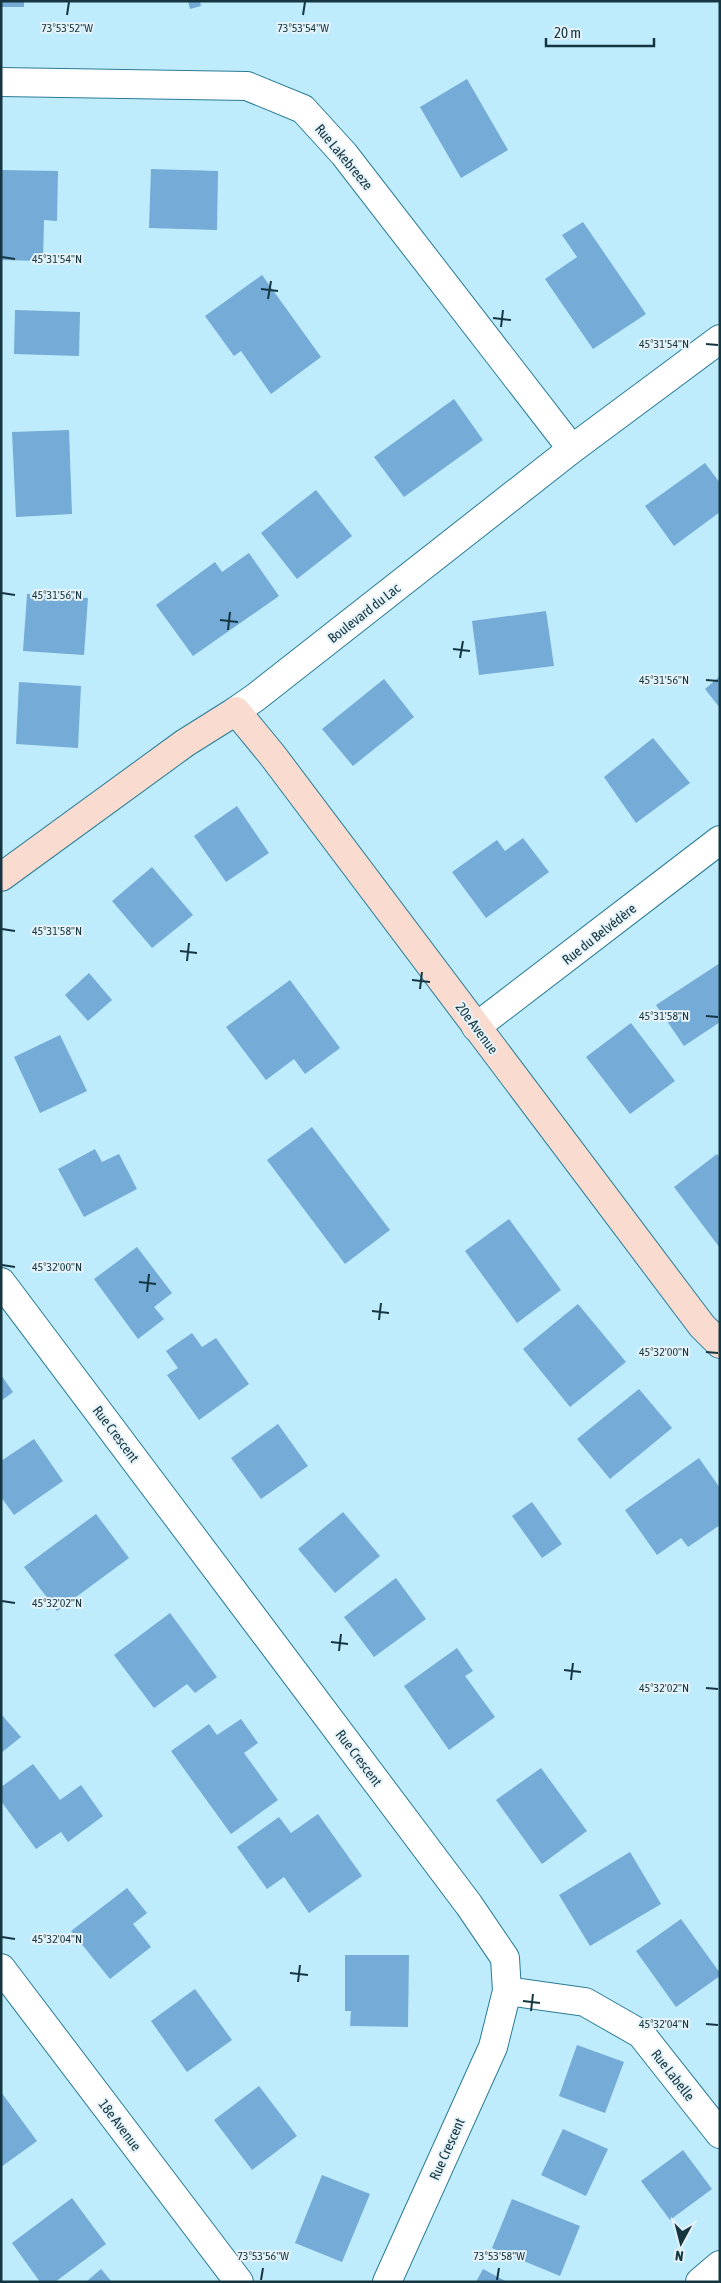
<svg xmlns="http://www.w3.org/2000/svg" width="721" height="2283" font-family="'Asap Condensed',sans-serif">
<rect width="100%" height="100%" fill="#bfecfd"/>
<g fill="#74abd7">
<rect x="1" y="1" width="23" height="6"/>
<path d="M 188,1 L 200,1 L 201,6 L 190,9 Z"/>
<path d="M 467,79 L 508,150 L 461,178 L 420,107 Z"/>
<path d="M 151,169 L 218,171 L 217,230 L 149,228 Z"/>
<path d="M 2,170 L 58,171 L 57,221 L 44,220 L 43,261 L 1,260 Z"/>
<path d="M 583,222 L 646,314 L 593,349 L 545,279 L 577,257 L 562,235 Z"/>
<path d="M 262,275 L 321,357 L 271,394 L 241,351 L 234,356 L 205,316 Z"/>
<path d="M 15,310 L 80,312 L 79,356 L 14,354 Z"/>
<path d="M 454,399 L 483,440 L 404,497 L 374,457 Z"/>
<path d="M 69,430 L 72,514 L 16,517 L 12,432 Z"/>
<path d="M 705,463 L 720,483 L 720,512 L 674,546 L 645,506 Z"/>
<path d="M 316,490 L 352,536 L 297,579 L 261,533 Z"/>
<path d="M 249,553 L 279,596 L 193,656 L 156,605 L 215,562 L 222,572 Z"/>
<path d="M 27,594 L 88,598 L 84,655 L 23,651 Z"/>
<path d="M 546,611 L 554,666 L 479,675 L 472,621 Z"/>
<path d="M 720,676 L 720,708 L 705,689 Z"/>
<path d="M 384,679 L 414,717 L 353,766 L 322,729 Z"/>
<path d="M 19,682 L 81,686 L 78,748 L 16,744 Z"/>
<path d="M 653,738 L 690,783 L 636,823 L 604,777 Z"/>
<path d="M 237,806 L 269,853 L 226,882 L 194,836 Z"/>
<path d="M 523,838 L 549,872 L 486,918 L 452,872 L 497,840 L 505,851 Z"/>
<path d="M 152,867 L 193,915 L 152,948 L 112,901 Z"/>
<path d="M 720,963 L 720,1022 L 684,1046 L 656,1005 Z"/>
<path d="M 89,973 L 112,1000 L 88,1021 L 65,995 Z"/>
<path d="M 290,980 L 340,1048 L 305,1074 L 294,1059 L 266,1080 L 226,1027 Z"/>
<path d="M 631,1023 L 675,1081 L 630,1114 L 586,1057 Z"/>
<path d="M 60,1035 L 87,1091 L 40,1113 L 14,1057 Z"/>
<path d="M 312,1127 L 390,1230 L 345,1264 L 267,1160 Z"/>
<path d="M 95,1149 L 102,1162 L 119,1154 L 137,1189 L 84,1217 L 58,1169 Z"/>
<path d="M 717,1154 L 720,1158 L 720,1248 L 674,1187 Z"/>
<path d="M 509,1219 L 561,1290 L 517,1323 L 465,1251 Z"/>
<path d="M 137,1247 L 172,1293 L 154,1307 L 164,1319 L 138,1339 L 94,1279 Z"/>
<path d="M 578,1304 L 626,1362 L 570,1407 L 523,1349 Z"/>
<path d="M 192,1333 L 202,1347 L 216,1338 L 249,1384 L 199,1420 L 167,1375 L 178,1368 L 166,1351 Z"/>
<path d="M 1,1375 L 13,1392 L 1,1401 Z"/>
<path d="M 639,1389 L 672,1428 L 610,1479 L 577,1439 Z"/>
<path d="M 278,1424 L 308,1466 L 261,1499 L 231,1458 Z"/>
<path d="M 34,1439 L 63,1481 L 14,1515 L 1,1497 L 1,1461 Z"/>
<path d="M 699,1458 L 720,1488 L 720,1525 L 688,1547 L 681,1538 L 657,1555 L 625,1510 Z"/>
<path d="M 532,1502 L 562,1544 L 542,1558 L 512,1516 Z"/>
<path d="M 343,1512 L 380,1556 L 335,1593 L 298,1549 Z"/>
<path d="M 96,1514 L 129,1558 L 57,1611 L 24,1567 Z"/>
<path d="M 396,1578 L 426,1619 L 374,1657 L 344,1617 Z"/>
<path d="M 170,1613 L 217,1677 L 195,1693 L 187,1684 L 154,1708 L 114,1655 Z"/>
<path d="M 457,1648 L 473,1671 L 465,1676 L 495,1717 L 449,1750 L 404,1686 Z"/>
<path d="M 1,1714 L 21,1737 L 1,1753 Z"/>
<path d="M 241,1719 L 258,1743 L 244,1753 L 278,1800 L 231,1834 L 171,1751 L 209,1724 L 217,1735 Z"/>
<path d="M 33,1764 L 60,1800 L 81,1785 L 103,1816 L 68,1842 L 61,1832 L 36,1849 L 1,1801 L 1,1787 Z"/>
<path d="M 541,1768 L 587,1831 L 542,1864 L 496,1800 Z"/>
<path d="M 318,1814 L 362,1876 L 309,1913 L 284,1877 L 267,1889 L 237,1847 L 279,1817 L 291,1833 Z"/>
<path d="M 630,1852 L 661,1904 L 590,1946 L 559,1895 Z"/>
<path d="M 127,1888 L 147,1913 L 133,1924 L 151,1947 L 110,1979 L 71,1931 Z"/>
<path d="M 681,1919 L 720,1973 L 720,1976 L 676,2007 L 636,1951 Z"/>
<path d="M 345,1955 L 409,1955 L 408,2027 L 350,2026 L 351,2011 L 345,2011 Z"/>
<path d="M 195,1989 L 232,2040 L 187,2072 L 151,2021 Z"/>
<path d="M 577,2045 L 624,2062 L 605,2113 L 559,2096 Z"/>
<path d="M 259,2086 L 297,2136 L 252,2170 L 214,2120 Z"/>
<path d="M 1,2092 L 37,2141 L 1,2167 Z"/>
<path d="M 563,2129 L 608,2149 L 586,2196 L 541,2175 Z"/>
<path d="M 683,2150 L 712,2189 L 670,2220 L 641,2181 Z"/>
<path d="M 322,2175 L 370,2194 L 342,2262 L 295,2243 Z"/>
<path d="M 72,2198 L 106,2244 L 55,2282 L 40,2282 L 12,2243 Z"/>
<path d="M 512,2199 L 580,2226 L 560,2276 L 492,2248 Z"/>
<path d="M 101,2269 L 112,2282 L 86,2282 Z"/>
<path d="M 483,2269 L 507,2282 L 476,2282 Z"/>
</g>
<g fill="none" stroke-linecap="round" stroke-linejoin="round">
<g stroke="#2a7b95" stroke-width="30">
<g id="street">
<path d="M 1,82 L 247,86 L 303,109 L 344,154 L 572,449"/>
<path d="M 236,711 L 256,697 L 572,449 L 720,339"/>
<path d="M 476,1027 L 720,840"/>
<path d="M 1,1282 L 469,1905 L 505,1958 L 507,1991 L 493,2047 L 387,2282"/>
<path d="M 1,1968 L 239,2282"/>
<path d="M 507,1991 L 585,2002 L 641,2034 L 720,2134"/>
<path d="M 700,2282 L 720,2265"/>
</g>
</g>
<g stroke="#2a7b95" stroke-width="30">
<path id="secondary" d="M 1,877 L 185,743 L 236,711 L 273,756 L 702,1326 L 720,1344"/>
</g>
<use href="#street" stroke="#fff" stroke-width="28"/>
<use href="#secondary" stroke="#f9dbcf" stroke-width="28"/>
</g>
<path fill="none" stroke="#153641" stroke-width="2" d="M 67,15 L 69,2M 303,15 L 305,2M 2,257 L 15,259M 261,289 L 278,291M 268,299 L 271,281M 493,318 L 511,320M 501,327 L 503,310M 706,344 L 718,345M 2,593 L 15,595M 220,620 L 238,622M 228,630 L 230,612M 453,649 L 470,651M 460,658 L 463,641M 706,680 L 718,681M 2,929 L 15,931M 180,951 L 197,953M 187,961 L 189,943M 412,980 L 430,982M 420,989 L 422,972M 706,1016 L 718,1017M 2,1265 L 15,1267M 139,1282 L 156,1284M 147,1292 L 149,1274M 372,1311 L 389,1313M 379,1320 L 381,1303M 706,1352 L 718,1353M 2,1601 L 15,1603M 331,1642 L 348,1644M 339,1651 L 341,1634M 564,1670 L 581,1672M 571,1680 L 573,1663M 706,1688 L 718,1689M 2,1937 L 15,1939M 290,1973 L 308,1975M 298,1982 L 300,1965M 523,2001 L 540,2003M 531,2011 L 533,1994M 706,2024 L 718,2025M 261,2280 L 263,2268M 497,2280 L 499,2268"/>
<g text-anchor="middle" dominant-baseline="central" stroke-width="4" stroke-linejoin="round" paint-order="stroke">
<g font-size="14" fill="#153641" stroke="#e5f3f9">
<text transform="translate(344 157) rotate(50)">Rue Lakebreeze</text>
<text transform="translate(364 613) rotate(-38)">Boulevard du Lac</text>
<text transform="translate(599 934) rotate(-38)">Rue du Belvédère</text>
<text transform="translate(477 1028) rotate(53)">20e Avenue</text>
<text transform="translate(116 1434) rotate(53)">Rue Crescent</text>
<text transform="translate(359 1758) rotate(53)">Rue Crescent</text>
<text transform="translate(673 2075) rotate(52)">Rue Labelle</text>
<text transform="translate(120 2125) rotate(53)">18e Avenue</text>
<text transform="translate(447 2149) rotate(-66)">Rue Crescent</text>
</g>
</g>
<g font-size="12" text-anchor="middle" fill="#153641" stroke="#e5f3f9" stroke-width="4" stroke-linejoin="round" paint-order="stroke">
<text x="67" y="32">73°53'52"W</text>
<text x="303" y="32">73°53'54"W</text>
<text x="57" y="263">45°31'54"N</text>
<text x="664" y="348">45°31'54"N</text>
<text x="57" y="599">45°31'56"N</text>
<text x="664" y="684">45°31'56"N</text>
<text x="57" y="935">45°31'58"N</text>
<text x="664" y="1020">45°31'58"N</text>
<text x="57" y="1271">45°32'00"N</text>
<text x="664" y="1356">45°32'00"N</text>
<text x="57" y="1607">45°32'02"N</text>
<text x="664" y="1692">45°32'02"N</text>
<text x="57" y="1943">45°32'04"N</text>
<text x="664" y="2028">45°32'04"N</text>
<text x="263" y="2260">73°53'56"W</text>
<text x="499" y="2260">73°53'58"W</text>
</g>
<rect width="721" height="2283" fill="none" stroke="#153641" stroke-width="5"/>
<g transform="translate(681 2243) rotate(187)" stroke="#e5f3f9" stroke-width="4" paint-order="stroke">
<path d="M0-4L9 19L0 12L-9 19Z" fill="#153641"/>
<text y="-8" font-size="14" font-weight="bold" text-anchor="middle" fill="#153641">N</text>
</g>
<path d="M546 38v8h108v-8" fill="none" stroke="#153641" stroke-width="2.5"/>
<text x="554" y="38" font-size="15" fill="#153641" stroke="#e5f3f9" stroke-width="4" paint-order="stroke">20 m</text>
</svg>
